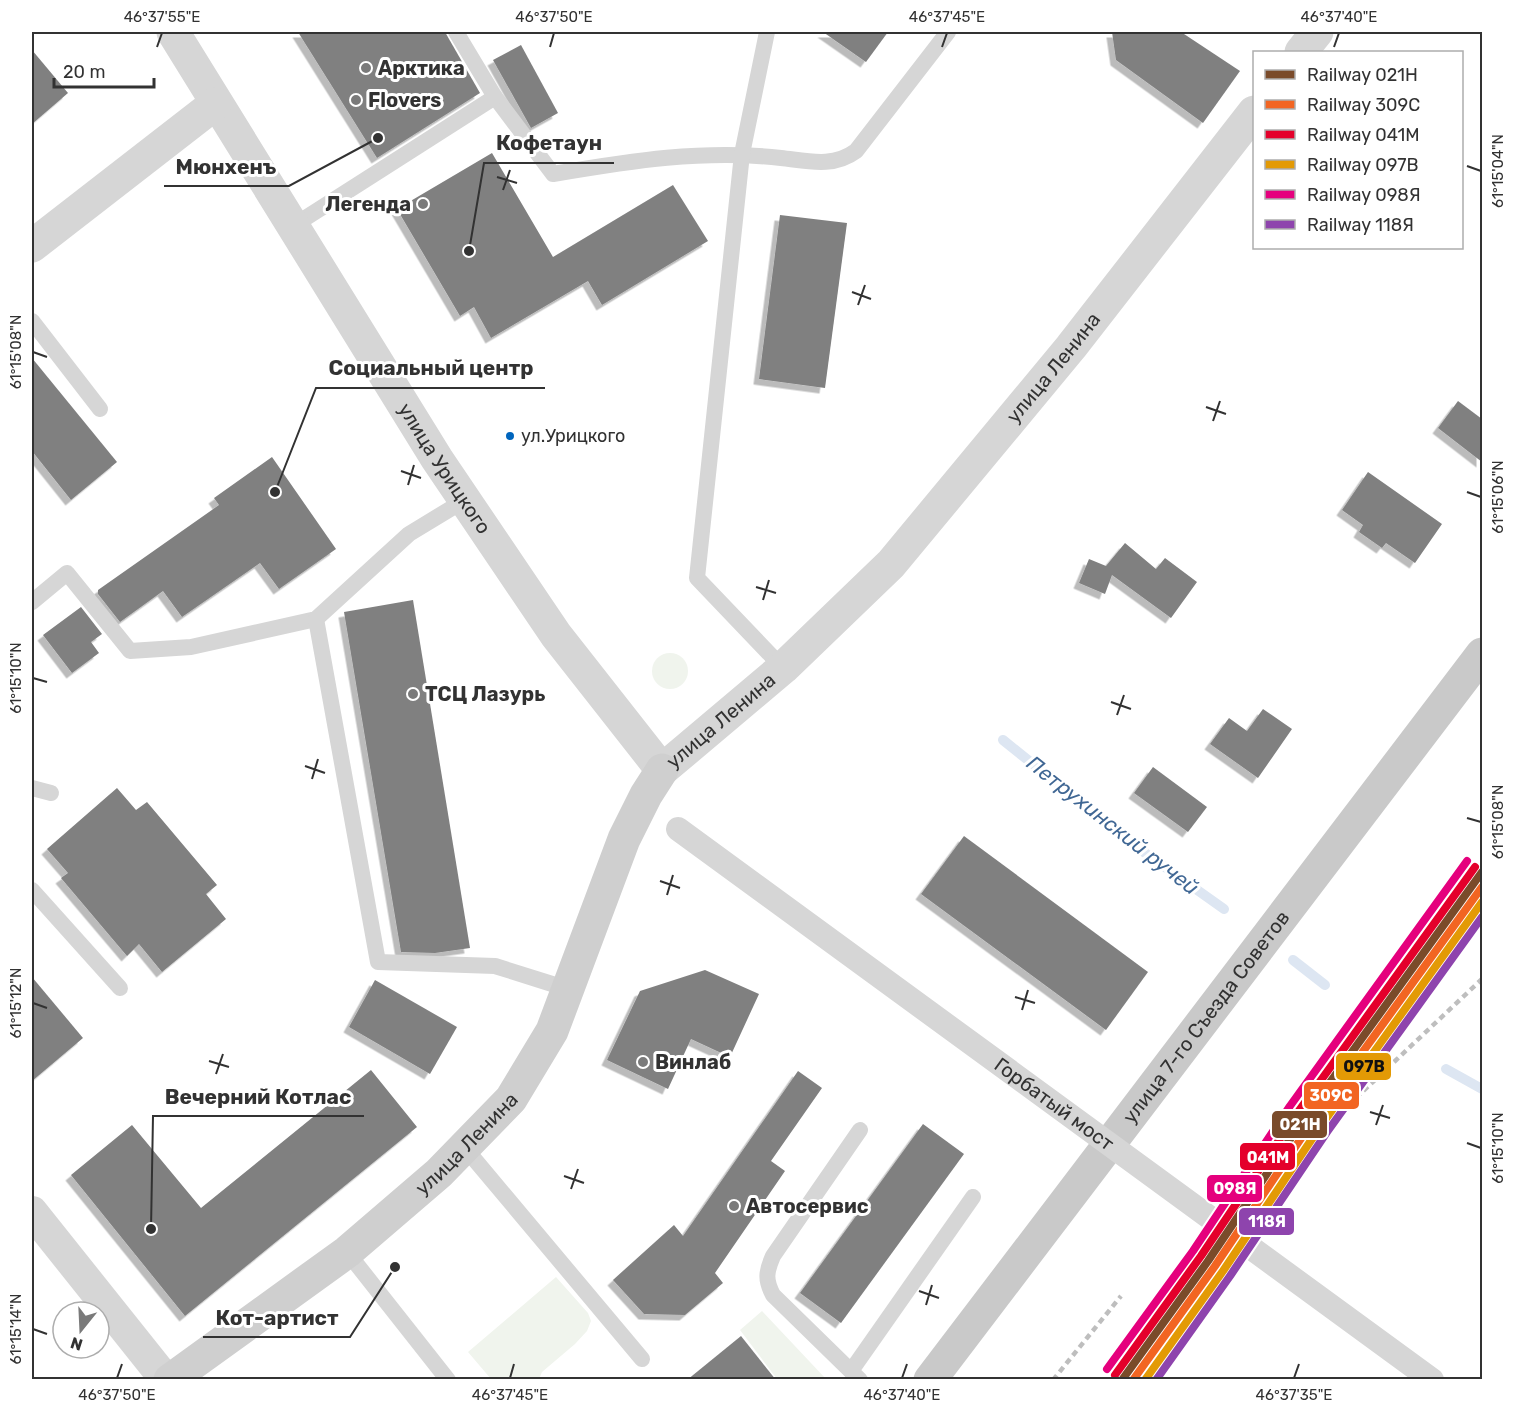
<svg xmlns="http://www.w3.org/2000/svg" width="1514" height="1411" font-family="Rubik,sans-serif">
<defs>
<filter id="shadow"><feDropShadow dx="-5.5" dy="5.5" stdDeviation="0" flood-color="#0004"/></filter>
</defs>
<rect width="100%" height="100%" fill="#fff"/>
<g fill="#f0f4ed">
<circle cx="670" cy="671" r="18"/>
<path d="M 556,1277 L 588,1313 L 591,1321 L 587,1331 L 575,1344 L 542,1372 L 539,1379 L 491,1379 L 468,1352 Z"/>
<path d="M 762,1311 L 826,1379 L 777,1379 L 740,1330 Z"/>
</g>
<g fill="none" stroke-linecap="round" stroke-linejoin="round">
<g stroke="#dde6f2" stroke-width="10">
<path d="M 1003,740 L 1131,843 L 1224,909"/>
<path d="M 1293,960 L 1325,985"/>
<path d="M 1446,1069 L 1482,1089"/>
</g>
</g>
<g fill="#808080" filter="url(#shadow)">
<path d="M 298,32 L 445,32 L 480,93 L 377,158 Z"/>
<path d="M 823,32 L 888,32 L 866,62 Z"/>
<path d="M 1112,32 L 1181,32 L 1240,71 L 1203,123 L 1116,60 Z"/>
<path d="M 521,45 L 558,113 L 531,128 L 493,60 Z"/>
<path d="M 32,50 L 68,93 L 32,124 Z"/>
<path d="M 492,153 L 553,257 L 673,185 L 708,241 L 602,305 L 588,281 L 491,338 L 474,307 L 460,316 L 397,209 Z"/>
<path d="M 780,215 L 847,223 L 825,388 L 759,379 Z"/>
<path d="M 32,358 L 117,462 L 71,500 L 32,451 Z"/>
<path d="M 1458,401 L 1482,419 L 1482,462 L 1438,428 Z"/>
<path d="M 272,457 L 336,549 L 279,589 L 260,563 L 182,617 L 163,591 L 120,622 L 98,594 L 98,590 L 219,505 L 214,498 Z"/>
<path d="M 1368,472 L 1442,524 L 1415,563 L 1386,543 L 1382,548 L 1359,532 L 1363,525 L 1342,510 Z"/>
<path d="M 1125,543 L 1156,569 L 1165,558 L 1197,582 L 1171,618 L 1112,575 L 1105,594 L 1079,583 L 1089,559 L 1106,566 Z"/>
<path d="M 413,600 L 470,948 L 435,953 L 401,952 L 344,612 Z"/>
<path d="M 81,607 L 102,634 L 91,642 L 99,653 L 72,673 L 43,635 Z"/>
<path d="M 1263,709 L 1292,729 L 1258,778 L 1210,744 L 1229,718 L 1247,731 Z"/>
<path d="M 1153,767 L 1207,807 L 1188,832 L 1134,793 Z"/>
<path d="M 117,788 L 136,810 L 147,802 L 217,885 L 206,894 L 226,919 L 162,972 L 139,944 L 127,956 L 61,878 L 68,873 L 47,849 Z"/>
<path d="M 964,836 L 1148,972 L 1106,1030 L 921,894 Z"/>
<path d="M 705,970 L 759,994 L 730,1057 L 691,1039 L 668,1089 L 607,1060 L 640,991 Z"/>
<path d="M 32,977 L 83,1038 L 32,1081 Z"/>
<path d="M 375,980 L 457,1027 L 430,1074 L 349,1027 Z"/>
<path d="M 371,1070 L 417,1127 L 185,1316 L 71,1175 L 132,1125 L 201,1208 Z"/>
<path d="M 798,1071 L 822,1088 L 771,1161 L 785,1171 L 715,1273 L 723,1283 L 685,1315 L 644,1314 L 613,1280 L 674,1225 L 683,1236 Z"/>
<path d="M 923,1124 L 964,1154 L 841,1323 L 800,1293 Z"/>
<path d="M 741,1336 L 776,1380 L 687,1380 Z"/>
</g>
<g fill="none" stroke-linecap="round" stroke-linejoin="round">
<g stroke="#d6d6d6" stroke-width="16">
<path d="M 456,32 L 495,97 L 553,174 C 630,161 704,149 781,158 C 808,161 833,168 856,151 L 948,32"/>
<path d="M 767,32 L 742,154 L 697,578 L 783,668"/>
<path d="M 293,226 L 495,97"/>
<path d="M 32,321 L 100,409"/>
<path d="M 32,602 L 67,573 L 130,651 L 191,647 L 316,619 L 409,534 L 465,500"/>
<path d="M 316,619 L 378,962 L 495,966 L 568,989"/>
<path d="M 32,788 L 51,793"/>
<path d="M 32,890 L 120,988"/>
<path d="M 465,1148 L 642,1359"/>
<path d="M 347,1252 L 448,1380"/>
<path d="M 851,1371 L 973,1197"/>
<path d="M 860,1380 L 773,1295 C 765,1280 766,1272 773,1256 L 860,1130"/>
</g>
<path stroke="#d6d6d6" stroke-width="32" d="M 32,1212 L 166,1380"/>
<g stroke="#d6d6d6" stroke-width="33">
<path id="s1" d="M 173,32 L 437,459 L 556,635 L 662,770 L 783,668 L 891,564 L 1071,347 L 1254,112"/>
<path d="M 1301,52 L 1317,32"/>
<path d="M 32,246 L 215,104"/>
</g>
<path stroke="#cfcfcf" stroke-width="33" id="s2" d="M 170,1380 L 347,1252 L 439,1173 L 511,1099 L 552,1031 L 624,839 L 646,795 L 662,770"/>
<path stroke="#c9c9c9" stroke-width="33" id="s3" d="M 930,1380 L 1482,654"/>
<g stroke="#bebebe" stroke-width="4.5" stroke-dasharray="6 4.5" stroke-linecap="butt">
<path d="M 1208,1261 L 1288,1162 L 1482,979"/>
<path d="M 1053,1380 L 1121,1296"/>
</g>
<path stroke="#d6d6d6" stroke-width="24" id="s4" d="M 678,829 L 1432,1380"/>
<g stroke="#fff" stroke-width="12">
<path id="rail-1" d="M 1122,1380 L 1208,1261 L 1305,1117 L 1482,872"/>
</g>
<g stroke="#fff" stroke-width="12">
<path id="rail-2" d="M 1133,1380 L 1215,1266 L 1312,1122 L 1482,887"/>
</g>
<g stroke="#fff" stroke-width="12">
<path id="rail-3" d="M 1115,1375 L 1201,1256 L 1298,1112 L 1475,867"/>
</g>
<g stroke="#fff" stroke-width="12">
<path id="rail-4" d="M 1145,1380 L 1223,1271 L 1320,1127 L 1482,902"/>
</g>
<g stroke="#fff" stroke-width="12">
<path id="rail-5" d="M 1107,1369 L 1193,1251 L 1290,1106 L 1467,861"/>
</g>
<g stroke="#fff" stroke-width="12">
<path id="rail-6" d="M 1156,1380 L 1230,1276 L 1327,1132 L 1482,917"/>
</g>
<use href="#rail-1" stroke="#7a4b2a" stroke-width="8"/>
<use href="#rail-2" stroke="#f26522" stroke-width="8"/>
<use href="#rail-3" stroke="#e4002b" stroke-width="8"/>
<use href="#rail-4" stroke="#e39a05" stroke-width="8"/>
<use href="#rail-5" stroke="#e5007d" stroke-width="8"/>
<use href="#rail-6" stroke="#8e44ad" stroke-width="8"/>
</g>
<path fill="none" stroke="#323232" stroke-width="2" d="M 157,47 L 162,33M 550,47 L 554,33M 942,47 L 947,33M 1334,47 L 1339,33M 1467,166 L 1481,171M 497,177 L 517,183M 503,190 L 510,170M 852,292 L 871,299M 858,305 L 865,285M 33,352 L 47,357M 1206,407 L 1226,414M 1213,421 L 1220,401M 401,471 L 421,478M 408,485 L 414,465M 1467,492 L 1481,497M 756,587 L 776,593M 763,600 L 769,580M 33,678 L 47,682M 1111,702 L 1131,709M 1117,715 L 1124,695M 305,766 L 325,773M 312,779 L 318,759M 1467,818 L 1481,822M 660,881 L 680,888M 667,895 L 673,875M 1015,997 L 1035,1003M 33,1003 L 47,1008M 1022,1010 L 1028,990M 209,1061 L 229,1067M 216,1074 L 223,1054M 1370,1112 L 1390,1118M 1376,1125 L 1383,1105M 1467,1143 L 1481,1148M 564,1176 L 584,1183M 571,1189 L 578,1169M 919,1291 L 939,1298M 926,1305 L 932,1285M 33,1329 L 47,1334M 117,1378 L 122,1364M 510,1378 L 514,1364M 902,1378 L 907,1364M 1294,1378 L 1299,1364"/>
<g fill="#7a7a7a" stroke="#fff" stroke-width="2">
<circle cx="366" cy="68" r="6"/>
<circle cx="356" cy="100" r="6"/>
<circle cx="423" cy="204" r="6"/>
<circle cx="413" cy="694" r="6"/>
<circle cx="643" cy="1062" r="6"/>
<circle cx="734" cy="1206" r="6"/>
</g>
<circle fill="#0065bd" stroke="#fff" stroke-width="2" cx="510" cy="436" r="5"/>
<g text-anchor="middle" dominant-baseline="central" stroke-width="6" stroke-linejoin="round" paint-order="stroke">
<g font-size="18" fill="#323232" stroke="#fff" text-anchor="start">
<text x="521" y="436">ул.Урицкого</text>
</g>
<g font-size="20" font-weight="bold" fill="#323232" stroke="#fff" text-anchor="start">
<text x="378" y="68">Арктика</text>
<text x="368" y="100">Flovers</text>
<text x="411" y="204" text-anchor="end">Легенда</text>
<text x="425" y="694">ТСЦ Лазурь</text>
<text x="655" y="1062">Винлаб</text>
<text x="746" y="1206">Автоcервис</text>
</g>
<g font-size="20" fill="#323232" stroke="#fff">
<text stroke="none"><textPath href="#s1" startOffset="1449">улица Ленина</textPath></text>
<text stroke="none"><textPath href="#s1" startOffset="514">улица Урицкого</textPath></text>
<text stroke="none"><textPath href="#s1" startOffset="963">улица Ленина</textPath></text>
<text stroke="none"><textPath href="#s3" startOffset="456">улица 7-го Съезда Советов</textPath></text>
<text stroke="none"><textPath href="#s4" startOffset="466">Горбатый мост</textPath></text>
<text stroke="none"><textPath href="#s2" startOffset="380">улица Ленина</textPath></text>
</g>
<g font-size="21" font-style="italic" fill="#406794" stroke="#fff">
<text transform="translate(1113 825) rotate(38)">Петрухинский ручей</text>
</g>
</g>
<path fill="none" stroke="#323232" stroke-width="2" d="M469 251L484 163H614M378 138L289 186H164M275 492L316 388H545M151 1229L153 1116H364M395 1267L350 1337H203"/>
<g fill="#323232" stroke="#fff" stroke-width="2">
<circle cx="469" cy="251" r="6"/>
<circle cx="378" cy="138" r="6"/>
<circle cx="275" cy="492" r="6"/>
<circle cx="151" cy="1229" r="6"/>
<circle cx="395" cy="1267" r="6"/>
</g>
<g font-size="21" text-anchor="middle" font-weight="bold" fill="#323232" stroke="#fff" stroke-width="6" stroke-linejoin="round" paint-order="stroke">
<text x="549" y="150">Кофетаун</text>
<text x="226" y="174">Мюнхенъ</text>
<text x="431" y="375">Социальный центр</text>
<text x="258" y="1104">Вечерний Котлас</text>
<text x="277" y="1325">Кот-артист</text>
</g>
<g stroke="#fff" stroke-width="2">
<rect x="1335" y="1052" width="57" height="29" rx="6" fill="#e39a05"/>
<rect x="1303" y="1081" width="57" height="29" rx="6" fill="#f26522"/>
<rect x="1271" y="1110" width="57" height="29" rx="6" fill="#7a4b2a"/>
<rect x="1239" y="1142" width="57" height="29" rx="6" fill="#e4002b"/>
<rect x="1206" y="1174" width="57" height="29" rx="6" fill="#e5007d"/>
<rect x="1238" y="1207" width="57" height="29" rx="6" fill="#8e44ad"/>
</g>
<g font-size="16" text-anchor="middle" font-weight="bold" fill="#fff">
<text x="1331" y="1101">309С</text>
<text x="1300" y="1130">021Н</text>
<text x="1268" y="1163">041М</text>
<text x="1235" y="1194">098Я</text>
<text x="1267" y="1227">118Я</text>
</g>
<g font-size="16" text-anchor="middle" font-weight="bold" fill="#111">
<text x="1364" y="1072">097В</text>
</g>
<rect width="1514" height="1411" fill="none" stroke="#ffffff" stroke-width="66"/>
<rect x="1253" y="51" width="210" height="198" fill="#ffffff" stroke="#adadad" stroke-width="1.5"/>
<rect x="1265" y="70" width="30" height="9" fill="#7a4b2a" stroke="#adadad" stroke-width="1.5"/>
<text x="1307" y="81" font-size="18" fill="#323232">Railway 021Н</text>
<rect x="1265" y="100" width="30" height="9" fill="#f26522" stroke="#adadad" stroke-width="1.5"/>
<text x="1307" y="111" font-size="18" fill="#323232">Railway 309С</text>
<rect x="1265" y="130" width="30" height="9" fill="#e4002b" stroke="#adadad" stroke-width="1.5"/>
<text x="1307" y="141" font-size="18" fill="#323232">Railway 041М</text>
<rect x="1265" y="160" width="30" height="9" fill="#e39a05" stroke="#adadad" stroke-width="1.5"/>
<text x="1307" y="171" font-size="18" fill="#323232">Railway 097В</text>
<rect x="1265" y="190" width="30" height="9" fill="#e5007d" stroke="#adadad" stroke-width="1.5"/>
<text x="1307" y="201" font-size="18" fill="#323232">Railway 098Я</text>
<rect x="1265" y="220" width="30" height="9" fill="#8e44ad" stroke="#adadad" stroke-width="1.5"/>
<text x="1307" y="231" font-size="18" fill="#323232">Railway 118Я</text>
<g transform="translate(81 1330) rotate(198)"><circle r="28" fill="#ffffff" stroke="#adadad" stroke-width="1.5"/>
<path d="M0-4.5L10 22L0 15L-10 22Z" fill="#7a7a7a"/>
<text y="-9" font-size="16" font-weight="bold" text-anchor="middle" fill="#323232">N</text>
</g>
<path d="M54 78v9h100v-9" fill="none" stroke="#323232" stroke-width="3"/>
<text x="63" y="78" font-size="18" fill="#323232" stroke="#ffffff" stroke-width="4.5" paint-order="stroke">20 m</text>
<rect x="33" y="33" width="1448" height="1345" fill="none" stroke="#323232" stroke-width="2"/>
<g font-size="15" text-anchor="middle" fill="#323232">
<text x="162" y="22">46°37'55"E</text>
<text x="554" y="22">46°37'50"E</text>
<text x="947" y="22">46°37'45"E</text>
<text x="1339" y="22">46°37'40"E</text>
<text transform="translate(1498 171) rotate(-90)" y="5">61°15'04"N</text>
<text transform="translate(16 352) rotate(-90)" y="5">61°15'08"N</text>
<text transform="translate(1498 497) rotate(-90)" y="5">61°15'06"N</text>
<text transform="translate(16 678) rotate(-90)" y="5">61°15'10"N</text>
<text transform="translate(1498 822) rotate(-90)" y="5">61°15'08"N</text>
<text transform="translate(16 1003) rotate(-90)" y="5">61°15'12"N</text>
<text transform="translate(1498 1148) rotate(-90)" y="5">61°15'10"N</text>
<text transform="translate(16 1329) rotate(-90)" y="5">61°15'14"N</text>
<text x="117" y="1400">46°37'50"E</text>
<text x="510" y="1400">46°37'45"E</text>
<text x="902" y="1400">46°37'40"E</text>
<text x="1294" y="1400">46°37'35"E</text>
</g>
</svg>
